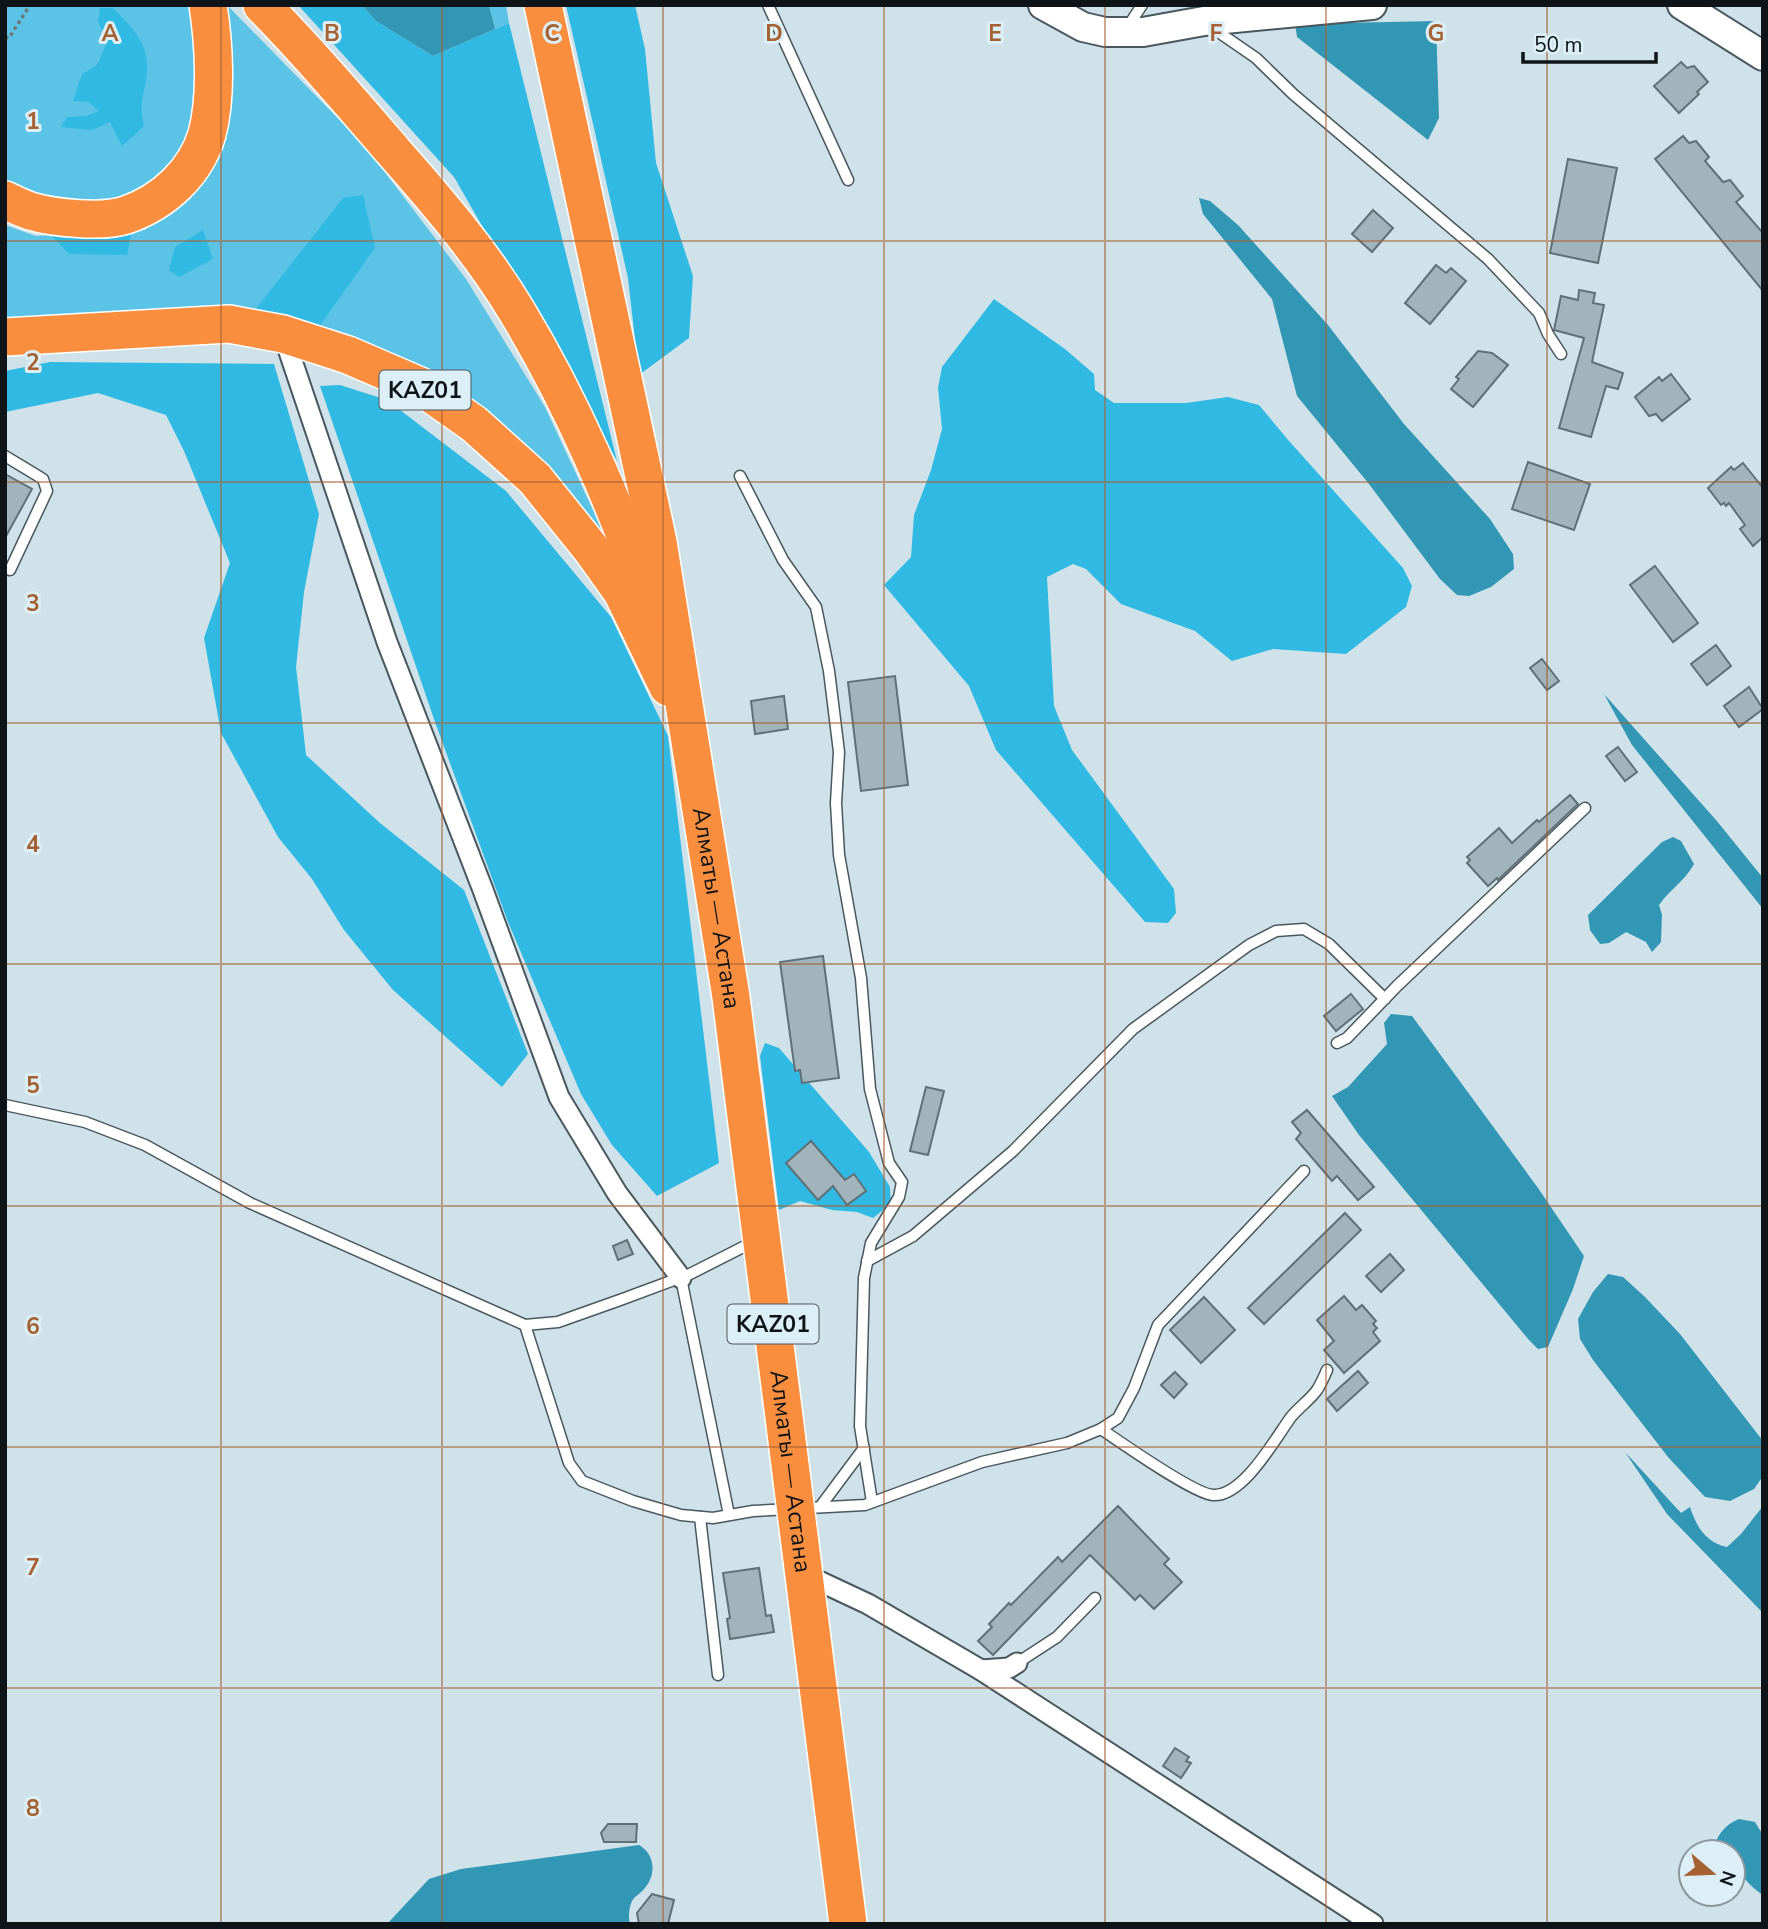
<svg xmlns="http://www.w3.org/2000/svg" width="1768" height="1929" font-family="'Nunito Sans',sans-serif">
<rect width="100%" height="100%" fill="#cfe2e9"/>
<g fill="#5ac3e6">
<path d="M 5,5 L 196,5 L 196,122 L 167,181 L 94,208 L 36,202 L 5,184 Z"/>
<path d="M 217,5 L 227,5 L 365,146 L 466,279 L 545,407 L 628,585 L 495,422 L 291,325 L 5,328 L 5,225 L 36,236 L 145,230 L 207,171 Z"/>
<path d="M 489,5 L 506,5 L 509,23 L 495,29 Z"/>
</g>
<g fill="#30bae3">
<path d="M 298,5 L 362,5 L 376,21 L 433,56 L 509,23 L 617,461 L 454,177 Z"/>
<path d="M 566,5 L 635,5 L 645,49 L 656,163 L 693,276 L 689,338 L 639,375 L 628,278 Z"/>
<path d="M 100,8 L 113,8 C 128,23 147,42 147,65 C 148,89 137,97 144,126 L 122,146 L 110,122 L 92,130 L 61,127 L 67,117 L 86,116 L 99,111 L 89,102 L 73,101 L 82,74 L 97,65 L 107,43 L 98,21 Z"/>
<path d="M 363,195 L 375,248 L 314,334 L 248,319 L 343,198 Z"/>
<path d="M 132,230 L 127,255 L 69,254 L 51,235 Z"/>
<path d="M 203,230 L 213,259 L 179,277 L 169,270 L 175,247 Z"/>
<path d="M 994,299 L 1065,349 L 1094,374 L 1095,390 L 1114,403 L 1186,403 L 1228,397 L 1259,405 L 1289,441 L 1403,568 L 1412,586 L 1406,607 L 1346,654 L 1273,649 L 1232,661 L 1195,631 L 1121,604 L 1086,569 L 1073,564 L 1047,577 L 1054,706 L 1072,750 L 1174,889 L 1176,913 L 1168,923 L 1145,922 L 996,750 L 969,686 L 884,585 L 911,557 L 914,515 L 931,470 L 942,429 L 938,388 L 942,367 Z"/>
<path d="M 50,362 L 274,364 L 319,514 L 304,592 L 296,667 L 306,755 L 380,823 L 464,890 L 528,1054 L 502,1087 L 393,990 L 344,930 L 312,879 L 278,837 L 221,733 L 204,638 L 230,563 L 184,451 L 166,415 L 98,393 L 5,412 L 5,371 Z"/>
<path d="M 340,385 L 387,400 L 506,491 L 611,617 L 668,736 L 719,1163 L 657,1196 L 612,1145 L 581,1094 L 508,922 L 435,722 L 320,386 Z"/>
<path d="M 765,1043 L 779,1048 L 869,1152 L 890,1187 L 891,1204 L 873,1218 L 857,1212 L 832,1210 L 800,1201 L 779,1210 L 760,1056 Z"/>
</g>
<g fill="#3296b5">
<path d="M 362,5 L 489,5 L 495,29 L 433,56 L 376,21 Z"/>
<path d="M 1436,21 L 1439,118 L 1428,140 L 1297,37 L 1295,24 Z"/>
<path d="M 1199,198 L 1210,201 L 1238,225 L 1328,325 L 1404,424 L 1490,519 L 1513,554 L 1514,569 L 1491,587 L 1469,596 L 1457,595 L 1440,579 L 1369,484 L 1297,396 L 1272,299 L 1203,214 Z"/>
<path d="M 1604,694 L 1716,820 L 1763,878 L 1763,909 L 1632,745 Z"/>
<path d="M 1673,837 L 1681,841 L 1694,864 C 1685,881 1669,890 1659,905 L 1662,915 L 1661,942 L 1652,952 L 1646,942 L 1626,932 L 1609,943 L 1600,944 L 1590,930 L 1588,915 L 1662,842 Z"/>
<path d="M 1391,1014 L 1412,1016 L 1538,1188 L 1584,1256 L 1573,1289 L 1548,1347 L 1538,1349 L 1529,1340 L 1359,1135 L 1332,1096 L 1348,1087 L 1387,1044 L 1384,1023 Z"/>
<path d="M 1608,1274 L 1623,1277 L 1645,1297 L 1680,1334 L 1763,1441 L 1763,1476 L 1754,1489 L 1730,1501 L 1705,1497 L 1668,1457 L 1593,1360 L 1580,1339 L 1578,1319 L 1593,1292 Z"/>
<path d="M 1625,1452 L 1681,1513 L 1690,1507 C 1696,1526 1706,1543 1727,1547 L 1741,1534 L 1763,1506 L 1763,1613 L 1667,1514 Z"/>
<path d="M 1739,1819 L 1755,1822 L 1763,1835 L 1763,1895 C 1749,1886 1733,1868 1733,1852 L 1719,1852 L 1713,1849 C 1717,1836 1725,1824 1739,1819 Z"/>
<path d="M 639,1845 C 655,1854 657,1875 644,1889 C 641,1893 635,1896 632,1901 C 629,1907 628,1918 630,1924 L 387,1924 L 429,1879 L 461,1869 Z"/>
</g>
<g fill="#a2b4bb" stroke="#5f7076" stroke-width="2">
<path d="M 1681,62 L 1687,68 L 1694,66 L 1708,82 L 1697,92 L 1699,94 L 1679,113 L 1654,86 Z"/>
<path d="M 1683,136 L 1689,143 L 1696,141 L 1709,157 L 1705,161 L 1723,182 L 1730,180 L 1743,196 L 1736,202 L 1763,233 L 1763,291 L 1655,159 Z"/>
<path d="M 1568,159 L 1617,168 L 1598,263 L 1550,253 Z"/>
<path d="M 1373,210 L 1393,228 L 1372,252 L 1352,234 Z"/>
<path d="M 1436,265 L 1446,273 L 1451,268 L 1466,281 L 1430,324 L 1405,303 Z"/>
<path d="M 1579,290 L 1595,293 L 1593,303 L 1604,305 L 1592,362 L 1623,373 L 1618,389 L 1606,386 L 1591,437 L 1559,428 L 1584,338 L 1554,330 L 1561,296 L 1578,300 Z"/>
<path d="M 1478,351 L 1492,353 L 1508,365 L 1473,407 L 1451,389 L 1459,379 L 1456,377 Z"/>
<path d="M 1671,374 L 1690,399 L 1662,421 L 1656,414 L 1649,416 L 1635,397 L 1659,377 L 1662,381 Z"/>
<path d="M 1528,462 L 1590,484 L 1574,530 L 1512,509 Z"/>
<path d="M 1743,463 L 1763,488 L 1763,537 L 1753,546 L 1740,529 L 1745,525 L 1729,503 L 1726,506 L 1724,503 L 1721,505 L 1708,488 L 1731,467 L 1734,470 Z"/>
<path d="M 5,474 L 32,489 L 5,538 Z"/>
<path d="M 1655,566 L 1698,623 L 1673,642 L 1630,585 Z"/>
<path d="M 1716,645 L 1731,666 L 1707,685 L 1691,664 Z"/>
<path d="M 1542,659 L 1559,681 L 1547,690 L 1530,668 Z"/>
<path d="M 895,676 L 908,785 L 861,791 L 848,682 Z"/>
<path d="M 1749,687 L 1763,709 L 1739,727 L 1724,706 Z"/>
<path d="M 784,696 L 788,729 L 755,734 L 751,701 Z"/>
<path d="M 1618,747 L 1637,772 L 1625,781 L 1606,756 Z"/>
<path d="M 1570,795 L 1578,804 L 1498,880 L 1497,878 L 1488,886 L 1467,863 L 1470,860 L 1467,857 L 1499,828 L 1512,843 L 1537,820 L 1539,822 Z"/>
<path d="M 823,956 L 839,1078 L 802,1083 L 800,1070 L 795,1071 L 780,962 Z"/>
<path d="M 1351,994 L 1363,1009 L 1336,1031 L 1324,1016 Z"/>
<path d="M 926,1087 L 944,1091 L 928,1155 L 910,1151 Z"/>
<path d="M 1307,1110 L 1374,1187 L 1358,1200 L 1337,1176 L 1332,1181 L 1296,1139 L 1301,1133 L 1292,1122 Z"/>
<path d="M 811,1141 L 845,1180 L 854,1174 L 866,1191 L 847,1205 L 833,1186 L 818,1200 L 786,1163 Z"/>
<path d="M 1345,1213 L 1361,1230 L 1264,1324 L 1248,1308 Z"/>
<path d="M 627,1240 L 633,1254 L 618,1260 L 613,1246 Z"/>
<path d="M 1390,1254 L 1404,1270 L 1381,1292 L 1366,1276 Z"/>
<path d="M 1344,1296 L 1356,1310 L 1362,1305 L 1376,1321 L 1373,1324 L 1377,1328 L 1373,1332 L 1380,1341 L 1344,1373 L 1324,1350 L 1334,1341 L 1317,1320 Z"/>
<path d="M 1204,1297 L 1235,1330 L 1201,1363 L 1170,1330 Z"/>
<path d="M 1358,1371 L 1368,1383 L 1337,1411 L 1327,1399 Z"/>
<path d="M 1175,1372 L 1187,1384 L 1174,1398 L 1161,1385 Z"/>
<path d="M 1118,1506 L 1169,1559 L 1164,1564 L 1182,1582 L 1154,1609 L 1140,1595 L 1135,1600 L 1090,1555 L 993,1655 L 978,1641 L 992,1627 L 989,1624 L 1009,1603 L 1011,1605 L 1058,1557 L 1062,1562 Z"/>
<path d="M 759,1568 L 766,1616 L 771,1615 L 774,1632 L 730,1639 L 727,1619 L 730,1618 L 723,1573 Z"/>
<path d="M 1175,1748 L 1189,1757 L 1186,1761 L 1191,1763 L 1181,1778 L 1163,1766 Z"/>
<path d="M 608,1824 L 637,1824 L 636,1842 L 604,1842 L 601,1833 Z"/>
<path d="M 652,1894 L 674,1900 L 668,1924 L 639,1924 L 637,1913 Z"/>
</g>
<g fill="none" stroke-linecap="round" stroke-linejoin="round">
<g stroke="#49585f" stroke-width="13">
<g id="lane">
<path d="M 768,5 L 848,180"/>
<path d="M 1211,27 L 1256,58 L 1293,94 L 1488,259 L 1539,313 L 1548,334 L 1561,354"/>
<path d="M 1127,28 L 1142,5"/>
<path d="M 5,456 L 43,479 L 47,491 L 10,570"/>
<path d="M 740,476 L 783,560 L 816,607 L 829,671 L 839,752 L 836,803 L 839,855 L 861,978 L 870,1089 L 889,1163 L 902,1182 L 899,1197 L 871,1243 L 864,1278 L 860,1426 L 872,1502"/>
<path d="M 1337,1043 L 1347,1038 L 1397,986 L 1585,808"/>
<path d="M 5,1105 L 85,1122 L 145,1145 L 250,1203 L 525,1325 L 558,1322 L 620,1300 L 690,1274 L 753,1242"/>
<path d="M 867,1261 L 913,1236 L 1013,1151 L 1133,1029 L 1249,945 L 1276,931 L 1304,929 L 1329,944 L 1385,999"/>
<path d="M 681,1278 L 729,1515"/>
<path d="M 525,1325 L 569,1463 L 582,1481 L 633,1501 L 681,1515 L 713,1518 L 753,1511 L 865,1505 L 982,1462 L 1067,1443 L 1101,1429 L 1118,1418 L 1134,1388 L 1158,1325 L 1304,1171"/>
<path d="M 1101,1429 C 1120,1442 1194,1494 1213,1495 C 1243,1497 1275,1439 1291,1417 C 1299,1407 1310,1400 1317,1390 C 1321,1384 1324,1377 1327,1370"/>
<path d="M 820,1507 L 864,1448"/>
<path d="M 700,1517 L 718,1675"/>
<path d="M 1017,1663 L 1057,1637 L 1095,1598"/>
</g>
</g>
<g stroke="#49585f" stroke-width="23">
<g id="street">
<path d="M 283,334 L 387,642 L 483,890 L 559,1097 L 617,1193 L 681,1278"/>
<path d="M 804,1574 L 868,1604 L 981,1670 L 1373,1924"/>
<path d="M 981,1670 L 1009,1668 L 1017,1663"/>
</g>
</g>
<g stroke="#49585f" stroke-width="32">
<g id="secondary">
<path d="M 1043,5 L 1083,27 L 1105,32 L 1143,32 L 1204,21 L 1372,5"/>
<path d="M 1682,5 L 1763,56"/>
</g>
</g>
<g stroke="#fff" stroke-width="40">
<g id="highway">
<path d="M 262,5 C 308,52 350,101 393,151 C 437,201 481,252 516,310 C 573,404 615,504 652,607"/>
<path id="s1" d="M 543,5 L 658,542 L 731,997 L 848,1924"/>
<path d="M 5,200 C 13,204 22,208 30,211 C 54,218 103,223 126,215 C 164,202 196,172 207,134 C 217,96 214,44 208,5"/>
<path d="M 5,337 L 229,324 L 283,334 L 348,355 L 420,386 L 474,424 L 535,479 L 592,550 L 622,592 L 668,687"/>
</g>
</g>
<path stroke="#6c787d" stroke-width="3.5" stroke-dasharray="3.5 3.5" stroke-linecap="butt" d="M 5,37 L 9,38 L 30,5"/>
<use href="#lane" stroke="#fff" stroke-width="10"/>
<use href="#street" stroke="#fff" stroke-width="19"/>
<use href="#secondary" stroke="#fff" stroke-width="28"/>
<use href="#highway" stroke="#fa8e3f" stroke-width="37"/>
</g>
<path fill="none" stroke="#a56131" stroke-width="2" stroke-opacity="0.55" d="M 221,5 L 221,1924M 442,5 L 442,1924M 663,5 L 663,1924M 884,5 L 884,1924M 1105,5 L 1105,1924M 1326,5 L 1326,1924M 1547,5 L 1547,1924M 5,241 L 1763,241M 5,482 L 1763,482M 5,723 L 1763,723M 5,964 L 1763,964M 5,1206 L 1763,1206M 5,1447 L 1763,1447M 5,1688 L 1763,1688"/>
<g text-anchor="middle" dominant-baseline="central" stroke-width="6" stroke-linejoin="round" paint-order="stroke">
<g fill="#ddeff6" stroke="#4c565a" stroke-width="2">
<rect x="379.5" y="370.5" width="91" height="39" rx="5"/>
<rect x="727.5" y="1304.5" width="91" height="39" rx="5"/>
</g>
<g font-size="23" font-weight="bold" fill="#0e1417">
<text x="425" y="390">KАZ01</text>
<text x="773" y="1324">KАZ01</text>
</g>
<g font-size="24" fill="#0e1417" stroke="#ddeff6">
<text stroke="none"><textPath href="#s1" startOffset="920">Алматы — Астана</textPath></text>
<text stroke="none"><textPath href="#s1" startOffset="1488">Алматы — Астана</textPath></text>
</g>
</g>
<g font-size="23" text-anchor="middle" font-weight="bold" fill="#a56131" stroke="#ddeff6" stroke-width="6" stroke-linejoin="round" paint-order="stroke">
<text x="110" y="41">A</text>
<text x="332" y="41">B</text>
<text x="552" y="41">C</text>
<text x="774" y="41">D</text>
<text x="995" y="41">E</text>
<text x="1216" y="41">F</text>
<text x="1436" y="41">G</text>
<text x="33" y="129">1</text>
<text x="33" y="370">2</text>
<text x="33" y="611">3</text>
<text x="33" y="852">4</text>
<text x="33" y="1093">5</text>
<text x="33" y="1334">6</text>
<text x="33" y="1575">7</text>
<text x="33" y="1816">8</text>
</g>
<rect width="1768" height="1929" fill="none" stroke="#0e1417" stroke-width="14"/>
<g transform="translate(1712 1873) rotate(109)"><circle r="33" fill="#ddeff6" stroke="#8a979d" stroke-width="2"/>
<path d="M0-5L12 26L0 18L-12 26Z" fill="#a56131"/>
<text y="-10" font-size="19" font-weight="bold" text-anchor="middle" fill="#0e1417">N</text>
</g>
<path d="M1523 52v10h133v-10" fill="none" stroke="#0e1417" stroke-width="3.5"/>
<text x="1534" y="52" font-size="21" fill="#0e1417" stroke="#ddeff6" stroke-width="5" paint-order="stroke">50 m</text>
</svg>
